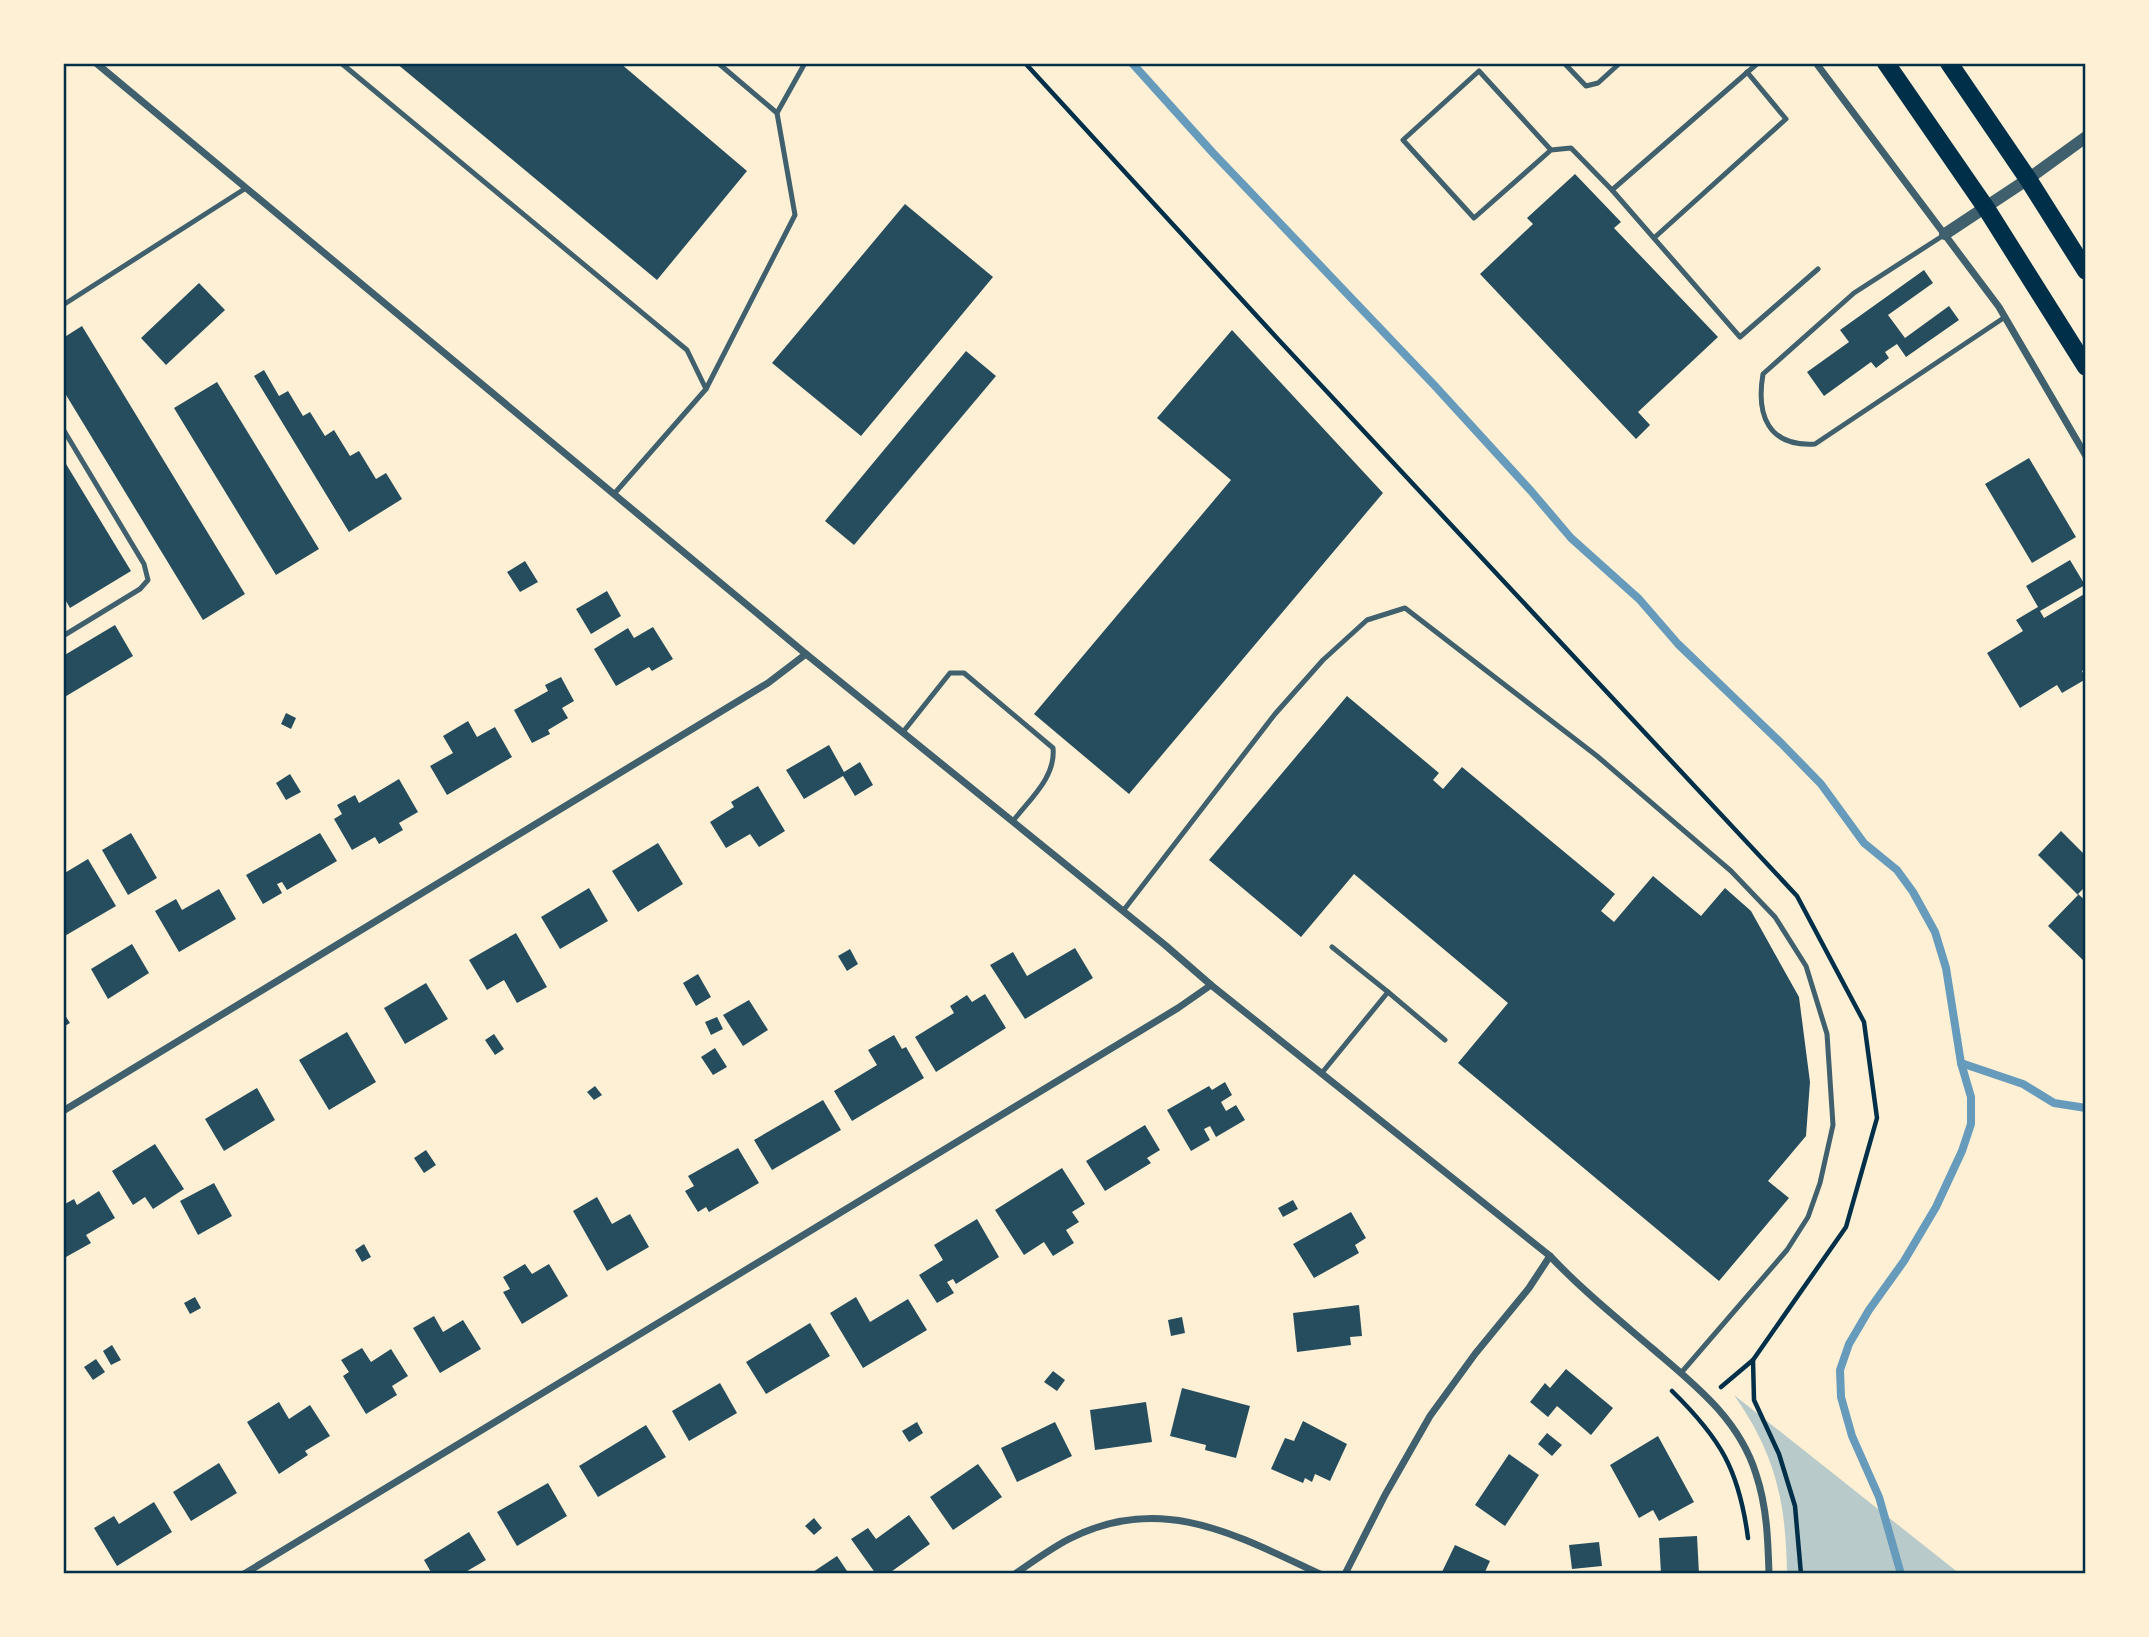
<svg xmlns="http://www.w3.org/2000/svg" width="2149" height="1637" font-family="Signika,sans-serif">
<rect width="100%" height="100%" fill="#fdf0d5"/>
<path fill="#b9caca" d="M 1734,1395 L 1960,1574 L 1787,1574 C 1786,1502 1776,1455 1734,1395 Z"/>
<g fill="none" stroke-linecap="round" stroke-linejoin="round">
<g stroke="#669bbc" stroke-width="8">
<path d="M 1132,63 L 1213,153 L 1435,386 L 1531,491 L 1571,538 L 1639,599 L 1678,644 L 1781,743 L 1821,784 L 1864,843 L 1897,870 L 1913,892 L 1935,932 L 1946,968 L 1961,1063 L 1971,1097 L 1971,1124 L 1962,1151 L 1936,1207 L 1904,1261 L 1869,1310 L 1849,1344 L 1840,1370 L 1841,1397 L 1852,1436 L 1879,1497 L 1901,1574"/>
<path d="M 1961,1063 L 2023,1084 L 2054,1103 L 2086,1108"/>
</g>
</g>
<g fill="#264d5e">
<path d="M 396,63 L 620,63 L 747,171 L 657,280 Z"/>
<path d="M 1575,174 L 1621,222 L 1614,228 L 1718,337 L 1638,412 L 1650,425 L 1636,439 L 1480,274 L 1533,224 L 1527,218 Z"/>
<path d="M 905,204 L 993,277 L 861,436 L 772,363 Z"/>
<path d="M 1924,270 L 1933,283 L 1888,315 L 1905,338 L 1949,306 L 1959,320 L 1906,357 L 1897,344 L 1885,352 L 1889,358 L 1876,368 L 1871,362 L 1824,396 L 1807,372 L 1849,342 L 1840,330 Z"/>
<path d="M 199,283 L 225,310 L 166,365 L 141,338 Z"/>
<path d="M 82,326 L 245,594 L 203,620 L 63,390 L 63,338 Z"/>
<path d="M 1232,330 L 1383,493 L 1129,794 L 1034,714 L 1231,480 L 1157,418 Z"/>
<path d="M 966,351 L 996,376 L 854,545 L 825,521 Z"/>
<path d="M 264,370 L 279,396 L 288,391 L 303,416 L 310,412 L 325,436 L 334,430 L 350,456 L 359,451 L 376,479 L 386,473 L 402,499 L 349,532 L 254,376 Z"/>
<path d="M 217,382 L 319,549 L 276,575 L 174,408 Z"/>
<path d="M 2029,458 L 2076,537 L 2032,563 L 1985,484 Z"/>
<path d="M 63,459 L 131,571 L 70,608 L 63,596 Z"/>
<path d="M 2070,560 L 2085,585 L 2040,611 L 2044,618 L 2086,593 L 2086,668 L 2082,671 L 2086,679 L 2062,693 L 2057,685 L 2020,708 L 1987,653 L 2023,631 L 2016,620 L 2038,607 L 2026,586 Z"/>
<path d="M 525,561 L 538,582 L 520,592 L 507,572 Z"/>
<path d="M 607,591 L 621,616 L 591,634 L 576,609 Z"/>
<path d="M 115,625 L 133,656 L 63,698 L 63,656 Z"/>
<path d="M 653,627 L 673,659 L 652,671 L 649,667 L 616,686 L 594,649 L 628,628 L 634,638 Z"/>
<path d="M 561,677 L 574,701 L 562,708 L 568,718 L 548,730 L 550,734 L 532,743 L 514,710 L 548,691 L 545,685 Z"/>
<path d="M 1347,696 L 1439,773 L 1433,780 L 1443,789 L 1462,767 L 1615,894 L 1601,911 L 1614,922 L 1653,876 L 1701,916 L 1725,888 L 1751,911 L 1799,997 L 1810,1082 L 1806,1136 L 1768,1181 L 1789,1198 L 1719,1281 L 1458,1063 L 1508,1003 L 1354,874 L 1301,937 L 1209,860 Z"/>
<path d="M 286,713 L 296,718 L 291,729 L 281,724 Z"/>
<path d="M 468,721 L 477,737 L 495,727 L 512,757 L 447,795 L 430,766 L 453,753 L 443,736 Z"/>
<path d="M 829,745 L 844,772 L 860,762 L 873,785 L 855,796 L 843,776 L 804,799 L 786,770 Z"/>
<path d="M 290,774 L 301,792 L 286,800 L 276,783 Z"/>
<path d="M 399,779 L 418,812 L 399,823 L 403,830 L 379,844 L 375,837 L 352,850 L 334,819 L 342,814 L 337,805 L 355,795 L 359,803 Z"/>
<path d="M 758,786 L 785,831 L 759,847 L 750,834 L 726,848 L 710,822 L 734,807 L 731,802 Z"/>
<path d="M 2061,831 L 2086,856 L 2086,886 L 2078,894 L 2086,901 L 2086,963 L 2048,926 L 2078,895 L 2038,855 Z"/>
<path d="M 131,833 L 157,878 L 128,895 L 102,850 Z"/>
<path d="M 320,833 L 337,861 L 287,890 L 282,882 L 277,884 L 282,893 L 263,904 L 246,875 Z"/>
<path d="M 658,843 L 683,884 L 638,912 L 612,871 Z"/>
<path d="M 88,859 L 116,906 L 63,937 L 63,874 Z"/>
<path d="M 589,888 L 608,921 L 560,949 L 541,917 Z"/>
<path d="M 219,889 L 236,919 L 179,952 L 155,911 L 176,899 L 182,910 Z"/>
<path d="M 516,933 L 547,987 L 517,1003 L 504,980 L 487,990 L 469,960 Z"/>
<path d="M 132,944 L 149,973 L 108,999 L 91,969 Z"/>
<path d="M 1075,948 L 1093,978 L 1025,1019 L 990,965 L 1013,952 L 1027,976 Z"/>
<path d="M 850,949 L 858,964 L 847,971 L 838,956 Z"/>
<path d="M 698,974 L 711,997 L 696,1006 L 683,983 Z"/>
<path d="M 426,983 L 448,1019 L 405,1044 L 384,1008 Z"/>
<path d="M 985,994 L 1006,1028 L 936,1072 L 915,1037 L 954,1013 L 950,1006 L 967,995 L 972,1002 Z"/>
<path d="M 749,1000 L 768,1030 L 743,1046 L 723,1015 Z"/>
<path d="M 63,1012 L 70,1023 L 63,1027 Z"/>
<path d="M 717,1017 L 723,1029 L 711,1035 L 705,1022 Z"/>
<path d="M 347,1032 L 376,1082 L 329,1110 L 299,1060 Z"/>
<path d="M 494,1034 L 504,1049 L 495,1055 L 485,1040 Z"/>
<path d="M 894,1035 L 902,1049 L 906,1047 L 924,1078 L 852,1121 L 834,1091 L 877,1065 L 868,1050 Z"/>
<path d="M 715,1048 L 727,1067 L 713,1075 L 701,1057 Z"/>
<path d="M 1225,1082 L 1232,1095 L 1221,1102 L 1226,1111 L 1236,1105 L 1245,1120 L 1216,1137 L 1210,1126 L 1204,1129 L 1210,1140 L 1191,1151 L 1167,1110 L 1209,1086 L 1212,1090 Z"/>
<path d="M 595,1086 L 602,1095 L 594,1100 L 587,1092 Z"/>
<path d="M 257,1088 L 275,1120 L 224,1151 L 205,1119 Z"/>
<path d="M 823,1100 L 841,1130 L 772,1170 L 754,1140 Z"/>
<path d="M 1145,1125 L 1160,1150 L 1147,1158 L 1151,1163 L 1105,1191 L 1086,1161 Z"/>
<path d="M 155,1144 L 184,1189 L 153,1209 L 145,1197 L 133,1205 L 112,1171 Z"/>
<path d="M 738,1148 L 759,1183 L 709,1212 L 706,1207 L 698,1212 L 685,1191 L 694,1186 L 688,1176 Z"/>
<path d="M 426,1150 L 436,1165 L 424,1173 L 414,1158 Z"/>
<path d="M 1062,1168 L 1085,1204 L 1072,1212 L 1079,1222 L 1066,1230 L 1074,1243 L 1053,1256 L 1044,1242 L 1024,1255 L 995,1210 Z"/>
<path d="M 214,1183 L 232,1216 L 198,1235 L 180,1201 Z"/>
<path d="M 99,1191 L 115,1218 L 86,1235 L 91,1243 L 66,1257 L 63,1253 L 63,1205 L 74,1199 L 77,1205 Z"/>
<path d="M 597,1197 L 612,1224 L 630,1214 L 649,1247 L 607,1271 L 573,1211 Z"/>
<path d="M 1293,1200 L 1298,1209 L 1283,1217 L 1278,1208 Z"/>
<path d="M 1351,1212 L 1366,1238 L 1355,1245 L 1359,1253 L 1314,1278 L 1293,1244 Z"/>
<path d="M 977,1219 L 999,1257 L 956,1284 L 953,1279 L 947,1282 L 954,1293 L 937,1303 L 919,1275 L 943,1260 L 934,1245 Z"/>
<path d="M 364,1244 L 371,1257 L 362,1262 L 355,1250 Z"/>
<path d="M 525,1264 L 532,1274 L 549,1264 L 568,1296 L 522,1324 L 503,1292 L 510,1289 L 503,1277 Z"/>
<path d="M 195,1297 L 201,1308 L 190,1314 L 184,1303 Z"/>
<path d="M 856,1297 L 870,1322 L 908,1299 L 927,1330 L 863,1368 L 830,1313 Z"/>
<path d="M 1359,1305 L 1362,1336 L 1350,1337 L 1351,1345 L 1297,1352 L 1293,1313 Z"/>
<path d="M 434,1316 L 443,1332 L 463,1320 L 481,1349 L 440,1373 L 413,1328 Z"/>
<path d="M 1182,1317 L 1185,1333 L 1171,1336 L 1168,1320 Z"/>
<path d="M 810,1323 L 830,1356 L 766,1394 L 746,1362 Z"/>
<path d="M 112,1345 L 121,1360 L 111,1365 L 103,1351 Z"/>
<path d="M 362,1348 L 371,1362 L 391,1349 L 408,1376 L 392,1386 L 397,1395 L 366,1414 L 343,1376 L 349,1372 L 341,1360 Z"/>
<path d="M 96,1359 L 105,1372 L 93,1380 L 84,1367 Z"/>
<path d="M 1566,1369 L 1613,1408 L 1591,1435 L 1557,1406 L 1548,1417 L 1530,1402 L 1545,1383 L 1550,1388 Z"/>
<path d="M 1053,1371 L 1065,1380 L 1057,1391 L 1044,1382 Z"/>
<path d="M 720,1383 L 737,1413 L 689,1441 L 672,1411 Z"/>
<path d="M 1182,1388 L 1250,1406 L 1236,1458 L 1205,1450 L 1206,1445 L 1170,1436 Z"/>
<path d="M 279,1402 L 289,1419 L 310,1405 L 330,1436 L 305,1451 L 308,1455 L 279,1474 L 247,1422 Z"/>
<path d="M 1146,1402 L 1152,1442 L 1095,1450 L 1090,1410 Z"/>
<path d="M 1303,1421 L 1347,1444 L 1330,1481 L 1315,1474 L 1312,1482 L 1305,1478 L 1303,1483 L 1271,1469 L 1285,1438 L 1294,1441 Z"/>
<path d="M 917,1422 L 923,1433 L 909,1442 L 902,1431 Z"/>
<path d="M 1055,1422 L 1072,1456 L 1017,1482 L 1001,1448 Z"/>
<path d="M 646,1425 L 666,1457 L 598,1497 L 579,1466 Z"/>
<path d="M 1547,1433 L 1562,1445 L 1552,1456 L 1538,1444 Z"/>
<path d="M 1658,1436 L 1694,1502 L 1659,1521 L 1653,1510 L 1639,1518 L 1610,1465 Z"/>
<path d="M 1509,1454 L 1539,1475 L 1505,1526 L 1475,1505 Z"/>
<path d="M 219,1463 L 237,1493 L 191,1521 L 173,1492 Z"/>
<path d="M 978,1464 L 1002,1497 L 953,1530 L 930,1497 Z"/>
<path d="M 548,1483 L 567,1516 L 517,1546 L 497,1512 Z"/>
<path d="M 154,1502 L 172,1532 L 117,1566 L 94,1528 L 114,1516 L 119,1524 Z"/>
<path d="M 909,1515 L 930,1544 L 888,1574 L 876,1574 L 851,1539 L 868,1528 L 876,1539 Z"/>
<path d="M 814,1518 L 822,1528 L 814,1535 L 805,1526 Z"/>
<path d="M 469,1532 L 486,1560 L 462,1574 L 432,1574 L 424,1560 Z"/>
<path d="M 1697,1536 L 1699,1574 L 1661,1574 L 1659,1538 Z"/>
<path d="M 1599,1542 L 1602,1566 L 1572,1569 L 1569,1545 Z"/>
<path d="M 1455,1545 L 1490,1561 L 1484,1574 L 1441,1574 Z"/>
<path d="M 837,1556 L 849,1574 L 810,1574 Z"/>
</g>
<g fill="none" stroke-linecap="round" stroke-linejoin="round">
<g stroke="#003049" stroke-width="4.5">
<path d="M 1025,63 L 1276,337 L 1797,896 L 1864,1022 L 1877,1118 L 1846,1227 L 1753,1360 L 1721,1387"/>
<path d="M 1753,1360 L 1754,1400 L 1779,1454 L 1795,1506 L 1801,1574"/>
<path d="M 1672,1391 C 1721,1439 1739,1470 1748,1538"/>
</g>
<g stroke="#3f606c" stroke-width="5">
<path d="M 341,63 L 687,350 L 706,389"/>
<path d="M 718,63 L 777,113"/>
<path d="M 1564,63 L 1586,86 L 1598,83 L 1620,63"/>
<path d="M 1551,150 L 1479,71 L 1403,140 L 1474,218 L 1551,150 L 1571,148 L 1612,190 L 1740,337 L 1818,269"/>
<path d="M 1612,190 L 1758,63"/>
<path d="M 1944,235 L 1854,293 L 1763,374 C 1756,415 1768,447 1815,444 L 2005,317"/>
<path d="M 1654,238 L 1786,119 L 1747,72"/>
<path d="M 63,305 L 246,188"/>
<path d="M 63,429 L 144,564 L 148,580 L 140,589 L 63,636"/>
<path d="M 614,494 L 706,389 L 795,215 L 777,113 L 805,63"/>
<path d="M 903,732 L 950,673 L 964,673 L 1053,748 C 1056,777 1030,799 1013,821"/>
<path d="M 1123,911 L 1275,714 L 1323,660 L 1367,620 L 1405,608 L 1597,756 L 1731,871 L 1775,917 L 1806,966 L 1827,1034 L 1833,1125 L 1820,1183 L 1808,1217 L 1787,1250 L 1681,1373"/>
<path d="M 1388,992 L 1445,1040"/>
<path d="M 1321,1074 L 1388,992 L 1332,947"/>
</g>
<g stroke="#3f606c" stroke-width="7">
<path d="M 96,63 L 806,654 L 1165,945 L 1211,985 L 1550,1256 C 1582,1290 1618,1319 1653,1349 C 1695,1385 1739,1419 1756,1474 C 1767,1507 1768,1540 1769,1574"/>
<path d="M 1816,63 L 1999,307 L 2086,456"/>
<path d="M 63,1111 L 768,683 L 806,654"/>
<path d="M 244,1574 L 1178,1008 L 1211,985"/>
<path d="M 1015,1574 C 1032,1562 1050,1549 1069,1539 C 1161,1492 1236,1535 1320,1574"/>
<path d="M 1345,1574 L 1385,1495 L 1430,1416 L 1475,1354 L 1529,1288 L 1550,1256"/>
</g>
<path stroke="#3f606c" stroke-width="12" d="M 1945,234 L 2028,179 L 2086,137"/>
<g stroke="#003049" stroke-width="18">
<path d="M 1886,63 L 1986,208 L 2086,367"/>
<path d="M 1949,63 L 2028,179 L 2086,271"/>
</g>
</g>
<rect width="2149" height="1637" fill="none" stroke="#fdf0d5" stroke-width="130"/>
<rect x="65" y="65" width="2019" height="1507" fill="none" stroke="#003049" stroke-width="2.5"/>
</svg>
